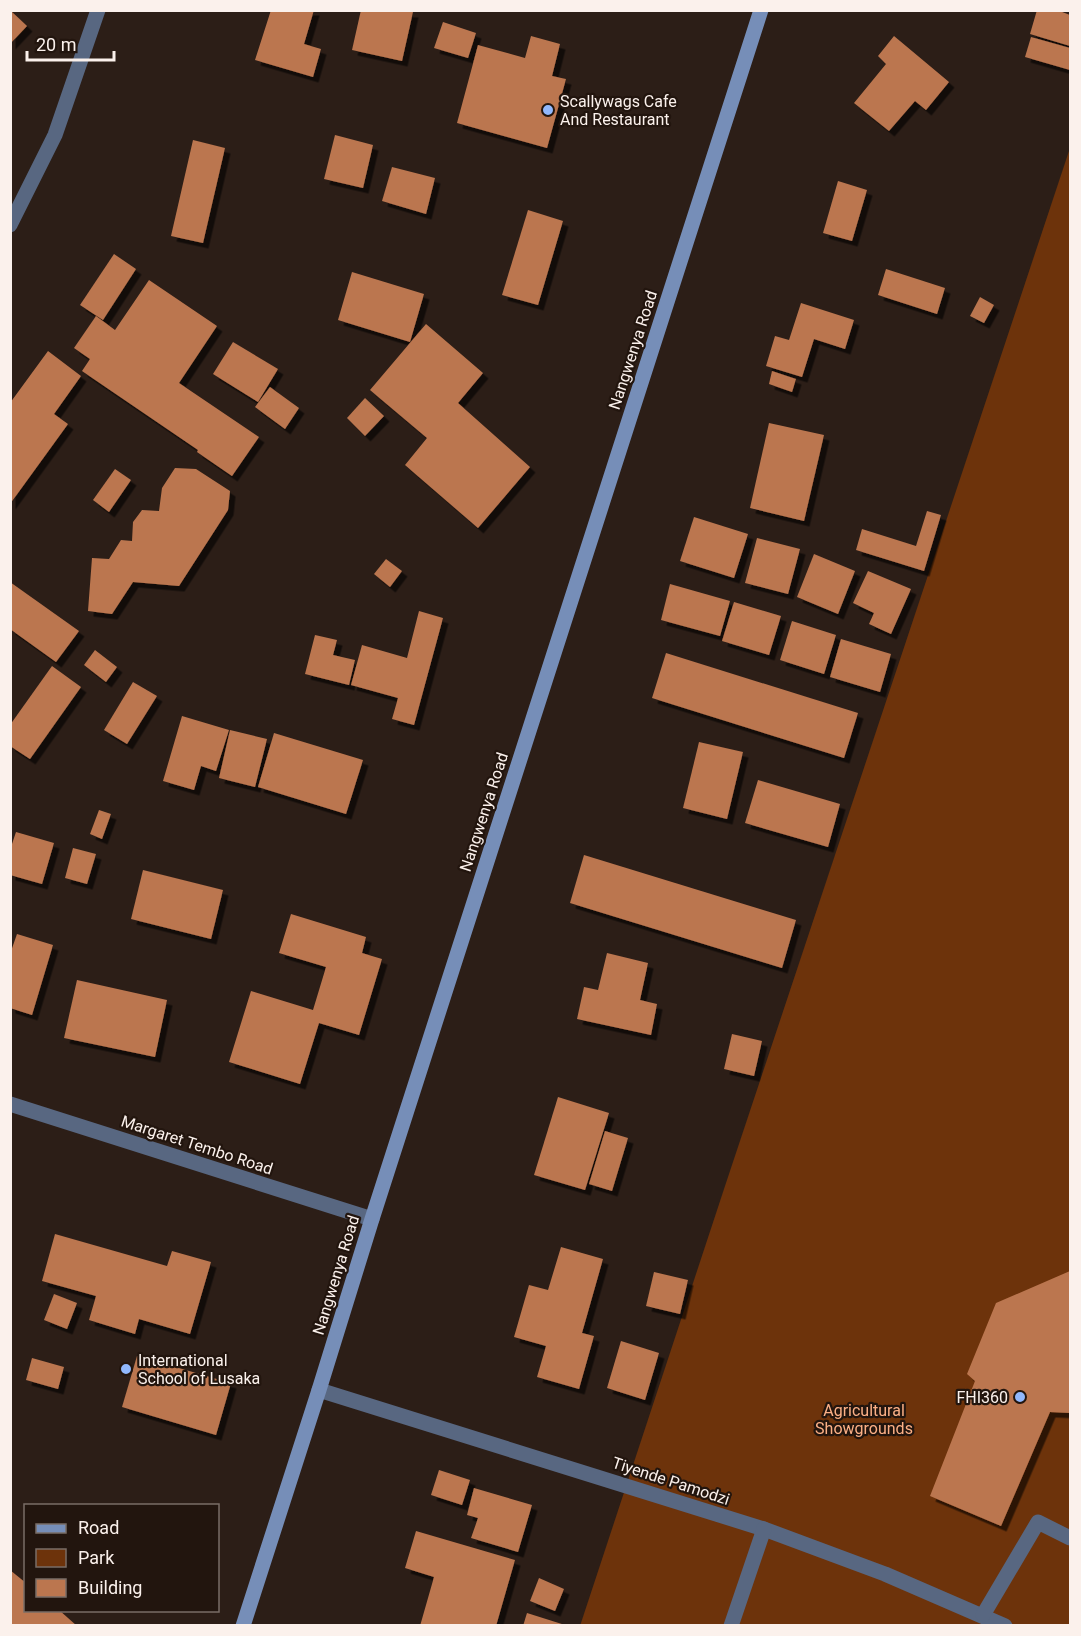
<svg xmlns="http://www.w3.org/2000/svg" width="1081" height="1636" font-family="Roboto,sans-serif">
<defs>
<filter id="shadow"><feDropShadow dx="5.5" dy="5.5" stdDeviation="0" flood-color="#0009"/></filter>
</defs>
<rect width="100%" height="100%" fill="#2c1e17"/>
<path fill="#6d330b" d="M 1070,148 L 1070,1625 L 580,1626 L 725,1186 Z"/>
<g fill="#bb764f" filter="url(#shadow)">
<path d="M 10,10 L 27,26 L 10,44 Z"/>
<path d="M 271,10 L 314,10 L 304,44 L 321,49 L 313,77 L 255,60 Z"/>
<path d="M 361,10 L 413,12 L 402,61 L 352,50 Z"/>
<path d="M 1037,10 L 1057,10 L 1070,15 L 1070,46 L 1030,34 Z"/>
<path d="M 443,22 L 476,33 L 468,58 L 434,48 Z"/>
<path d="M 531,36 L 560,44 L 552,76 L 566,79 L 547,148 L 457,123 L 478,45 L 525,58 Z"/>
<path d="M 894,36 L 949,82 L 926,110 L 915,101 L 889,131 L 854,103 L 886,64 L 878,56 Z"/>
<path d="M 1031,37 L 1070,48 L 1070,70 L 1025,57 Z"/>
<path d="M 335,135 L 373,145 L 363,188 L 324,179 Z"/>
<path d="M 193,140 L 225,148 L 203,243 L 171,236 Z"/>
<path d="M 392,167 L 435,178 L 426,214 L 382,201 Z"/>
<path d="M 838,181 L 867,190 L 852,241 L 823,233 Z"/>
<path d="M 528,210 L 563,221 L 538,305 L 502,295 Z"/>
<path d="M 114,254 L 136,269 L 103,320 L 80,305 Z"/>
<path d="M 886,269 L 945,288 L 937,314 L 878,295 Z"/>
<path d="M 352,272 L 424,294 L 410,342 L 338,320 Z"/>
<path d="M 149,280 L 217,326 L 179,383 L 259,437 L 232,476 L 197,452 L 198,450 L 82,371 L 90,359 L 74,348 L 96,316 L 115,330 Z"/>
<path d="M 980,297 L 994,305 L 984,323 L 970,316 Z"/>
<path d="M 801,303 L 854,320 L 845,349 L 814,339 L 802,377 L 766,366 L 775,336 L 789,340 Z"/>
<path d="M 426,324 L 483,373 L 458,403 L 530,467 L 478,528 L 405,465 L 427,438 L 370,390 Z"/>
<path d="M 233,342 L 278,369 L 258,402 L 213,374 Z"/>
<path d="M 48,351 L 81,376 L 54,414 L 68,424 L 10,504 L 10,403 Z"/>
<path d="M 772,371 L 796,379 L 792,392 L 769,384 Z"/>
<path d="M 270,387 L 299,408 L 285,429 L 255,407 Z"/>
<path d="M 365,398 L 384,416 L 365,436 L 347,418 Z"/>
<path d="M 769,423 L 824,435 L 804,521 L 750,508 Z"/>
<path d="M 175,468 L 196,469 L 230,491 L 228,510 L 179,586 L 133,582 L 112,614 L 88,611 L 92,558 L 109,559 L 121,540 L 132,541 L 133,522 L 142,510 L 159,511 L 162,488 Z"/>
<path d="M 115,469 L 131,480 L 109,512 L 93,500 Z"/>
<path d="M 927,511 L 941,515 L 924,571 L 856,550 L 862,529 L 916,546 Z"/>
<path d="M 694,517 L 748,534 L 734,578 L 680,561 Z"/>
<path d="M 757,538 L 800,549 L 788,594 L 745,583 Z"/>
<path d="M 814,554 L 855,571 L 838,614 L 797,597 Z"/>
<path d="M 386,559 L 402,571 L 390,587 L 374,574 Z"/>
<path d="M 868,571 L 911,589 L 891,634 L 869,624 L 874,613 L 853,603 Z"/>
<path d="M 10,582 L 79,631 L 56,662 L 10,629 Z"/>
<path d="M 670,584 L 730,601 L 720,636 L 661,620 Z"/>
<path d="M 734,602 L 781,616 L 769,655 L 722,641 Z"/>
<path d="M 419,611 L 443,618 L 414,725 L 392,719 L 398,698 L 351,685 L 362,645 L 407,658 Z"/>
<path d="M 792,621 L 836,635 L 824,674 L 780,660 Z"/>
<path d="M 315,635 L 337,640 L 333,655 L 355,660 L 349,685 L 305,674 Z"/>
<path d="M 841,639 L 891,654 L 880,692 L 830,677 Z"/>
<path d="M 95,650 L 117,667 L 106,682 L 84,665 Z"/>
<path d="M 666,653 L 858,713 L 844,758 L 652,698 Z"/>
<path d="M 52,666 L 81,687 L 30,759 L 10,746 L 10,725 Z"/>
<path d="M 133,682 L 157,696 L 127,744 L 104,730 Z"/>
<path d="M 182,716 L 229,730 L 216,771 L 201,766 L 194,790 L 163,781 Z"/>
<path d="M 230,730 L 267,739 L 255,787 L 219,778 Z"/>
<path d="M 274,733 L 363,760 L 346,814 L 258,787 Z"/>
<path d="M 699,742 L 743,752 L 727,819 L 683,808 Z"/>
<path d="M 758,780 L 840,804 L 828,847 L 745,823 Z"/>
<path d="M 99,810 L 111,814 L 102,839 L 90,834 Z"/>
<path d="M 16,832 L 54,843 L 42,884 L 10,875 L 10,850 Z"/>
<path d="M 73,848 L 96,854 L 87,884 L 65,878 Z"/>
<path d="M 584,855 L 796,920 L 782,968 L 570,903 Z"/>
<path d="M 143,870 L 223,890 L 211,939 L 131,919 Z"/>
<path d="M 291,914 L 366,937 L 362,953 L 382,959 L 359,1035 L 319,1023 L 300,1084 L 229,1062 L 251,991 L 313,1010 L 326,967 L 279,953 Z"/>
<path d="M 17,934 L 53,945 L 32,1015 L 10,1008 L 10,954 Z"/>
<path d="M 607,953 L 648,963 L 640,1000 L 657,1004 L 651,1035 L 577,1019 L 584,987 L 598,990 Z"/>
<path d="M 77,980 L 167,1000 L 155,1057 L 64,1038 Z"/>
<path d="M 732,1034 L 762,1041 L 754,1076 L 724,1069 Z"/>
<path d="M 558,1097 L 609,1113 L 585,1190 L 534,1175 Z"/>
<path d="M 605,1131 L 628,1138 L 612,1191 L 589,1184 Z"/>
<path d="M 55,1234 L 167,1266 L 172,1251 L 211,1262 L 190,1334 L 139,1319 L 135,1334 L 89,1320 L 96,1296 L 42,1281 Z"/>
<path d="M 561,1247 L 603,1259 L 582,1333 L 594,1336 L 579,1389 L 537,1377 L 546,1346 L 514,1337 L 529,1285 L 548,1290 Z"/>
<path d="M 1070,1271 L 1070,1413 L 1050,1412 L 1001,1526 L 930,1496 L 975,1381 L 967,1374 L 996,1303 Z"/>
<path d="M 654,1272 L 688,1280 L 680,1314 L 646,1306 Z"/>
<path d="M 54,1294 L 77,1303 L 67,1329 L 44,1320 Z"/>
<path d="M 621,1341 L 659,1353 L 645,1400 L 607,1388 Z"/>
<path d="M 137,1356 L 231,1383 L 216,1435 L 122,1407 Z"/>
<path d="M 32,1358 L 64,1367 L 58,1389 L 26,1380 Z"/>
<path d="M 439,1470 L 470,1480 L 462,1505 L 431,1495 Z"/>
<path d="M 474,1488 L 532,1505 L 518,1552 L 471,1538 L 478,1518 L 467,1515 Z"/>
<path d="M 416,1531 L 515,1560 L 496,1626 L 420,1626 L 434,1577 L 405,1568 Z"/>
<path d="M 10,1570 L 26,1583 L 26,1610 L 59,1610 L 77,1626 L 10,1626 Z"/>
<path d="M 539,1578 L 564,1589 L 555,1611 L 530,1601 Z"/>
<path d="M 527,1613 L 565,1625 L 565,1626 L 523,1626 Z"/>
</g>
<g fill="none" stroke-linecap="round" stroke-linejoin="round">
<g stroke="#586781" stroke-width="15">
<path d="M 319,1390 L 764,1529 L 885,1574 L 1005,1626"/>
<path d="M 983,1615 L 1038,1522 L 1070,1538"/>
<path d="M 731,1626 L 764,1529"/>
</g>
<g stroke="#586781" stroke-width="15">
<path d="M 10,225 L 55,135 L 98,10"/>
<path d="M 10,1104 L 372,1219"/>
</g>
<path stroke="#768eb8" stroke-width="15" d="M 243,1626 L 319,1390 L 372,1219 L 761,10"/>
</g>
<g fill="#91b8fd" stroke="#22150e" stroke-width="2">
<circle cx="548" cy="110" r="6"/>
<circle cx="126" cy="1369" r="6"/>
<circle cx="1020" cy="1397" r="6"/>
</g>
<g text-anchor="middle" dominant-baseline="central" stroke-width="4.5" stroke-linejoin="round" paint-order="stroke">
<g font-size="16" fill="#fbf1ec" stroke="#22150e" text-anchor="start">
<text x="560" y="101">Scallywags Cafe<tspan x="560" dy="18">And Restaurant</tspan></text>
<text x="138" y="1360">International<tspan x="138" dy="18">School of Lusaka</tspan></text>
<text x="1008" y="1397" text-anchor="end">FHI360</text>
</g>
<g font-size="16" fill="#fbf1ec" stroke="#22150e">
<text transform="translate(633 350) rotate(-72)">Nangwenya Road</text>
<text transform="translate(484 812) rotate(-72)">Nangwenya Road</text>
<text transform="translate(197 1145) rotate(18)">Margaret Tembo Road</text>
<text transform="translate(336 1275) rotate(-73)">Nangwenya Road</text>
<text transform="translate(671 1481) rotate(18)">Tiyende Pamodzi</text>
</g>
<g font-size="16" fill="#fcb086" stroke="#22150e">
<text x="864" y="1410">Agricultural<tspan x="864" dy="18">Showgrounds</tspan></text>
</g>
</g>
<rect width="1081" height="1636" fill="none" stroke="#fbf1ec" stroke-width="24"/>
<rect x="24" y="1504" width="195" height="108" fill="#22150e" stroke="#796d67" stroke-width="1.5"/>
<rect x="36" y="1524" width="30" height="9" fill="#768eb8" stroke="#796d67" stroke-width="1.5"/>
<text x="78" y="1534" font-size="18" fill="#fbf1ec">Road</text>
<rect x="36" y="1549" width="30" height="18" fill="#6d330b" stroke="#796d67" stroke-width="1.5"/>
<text x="78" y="1564" font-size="18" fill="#fbf1ec">Park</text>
<rect x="36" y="1579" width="30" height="18" fill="#bb764f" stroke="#796d67" stroke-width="1.5"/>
<text x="78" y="1594" font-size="18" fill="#fbf1ec">Building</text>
<path d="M27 51v9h87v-9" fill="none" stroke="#fbf1ec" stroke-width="3"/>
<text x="36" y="51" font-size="18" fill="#fbf1ec" stroke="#22150e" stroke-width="4.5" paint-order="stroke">20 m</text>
</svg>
